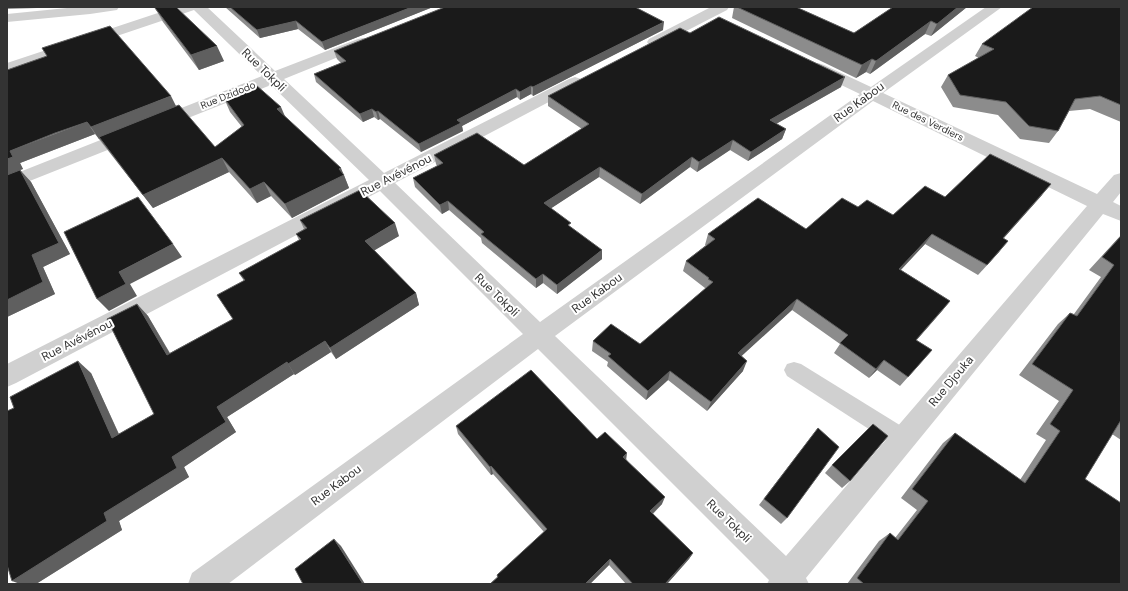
<svg xmlns="http://www.w3.org/2000/svg" width="1128" height="591" font-family="'DM Sans',sans-serif">
<rect width="100%" height="100%" fill="#fff"/>
<g fill="none" stroke-linecap="round" stroke-linejoin="round">
<path fill="#d0d0d0" fill-rule="evenodd" d="M 794,362 L 801,364 L 911,432 L 914,439 L 911,446 L 903,449 L 895,446 L 787,376 L 784,370 L 787,364 Z"/>
<g fill="#d0d0d0" fill-rule="evenodd">
<path d="M 77,7 L 119,7 L 117,10 L 90,14 L 7,22 L 7,14 Z"/>
<path d="M 176,7 L 207,7 L 275,71 L 358,39 L 363,38 L 368,39 L 370,42 L 368,45 L 284,79 L 384,173 L 569,79 L 575,77 L 581,79 L 583,82 L 581,85 L 395,183 L 540,322 L 860,94 L 812,71 L 810,68 L 812,65 L 818,63 L 824,65 L 871,87 L 986,7 L 1002,7 L 883,93 L 1097,194 L 1114,175 L 1121,173 L 1121,192 L 1113,202 L 1121,206 L 1121,221 L 1103,214 L 806,578 L 809,584 L 767,584 L 769,580 L 538,349 L 228,584 L 188,584 L 192,573 L 523,334 L 380,191 L 16,383 L 7,387 L 7,364 L 369,180 L 271,85 L 7,190 L 7,177 L 262,76 L 194,10 L 7,73 L 7,63 ZM 873,101 L 1087,206 L 786,556 L 555,336 Z"/>
<path d="M 711,7 L 729,7 L 727,10 L 659,45 L 654,46 L 649,45 L 647,42 L 649,39 Z"/>
</g>
</g>
<g fill="#8c8c8c">
<path d="M 7,7 L 37,7 L 37,8 L 7,9 Z"/>
<path d="M 225,7 L 433,7 L 325,50 L 298,29 L 260,38 Z"/>
<path d="M 734,7 L 796,7 L 854,33 L 893,7 L 967,7 L 931,36 L 925,34 L 870,74 L 866,72 L 856,78 L 732,18 Z"/>
<path d="M 1121,7 L 1121,122 L 1090,109 L 1069,111 L 1058,131 L 1049,143 L 1020,139 L 998,115 L 953,107 L 941,87 L 948,75 L 979,58 L 975,56 L 982,44 Z"/>
<path d="M 155,8 L 224,61 L 199,70 L 163,22 Z"/>
<path d="M 663,30 L 533,96 L 531,94 L 520,100 L 517,97 L 462,126 L 463,131 L 421,152 L 380,119 L 378,120 L 374,117 L 363,122 L 316,82 L 314,74 L 341,63 L 337,59 L 334,51 Z"/>
<path d="M 690,33 L 841,87 L 776,124 L 786,129 L 782,139 L 748,161 L 730,150 L 697,172 L 690,167 L 640,204 L 599,177 L 551,208 L 602,259 L 557,294 L 543,283 L 536,288 L 482,243 L 481,238 L 449,210 L 442,214 L 415,187 L 413,178 L 437,166 L 436,164 L 434,155 L 524,165 L 582,129 L 548,106 L 548,96 Z"/>
<path d="M 7,70 L 177,106 L 215,147 L 242,127 L 230,112 L 224,98 L 285,117 L 344,175 L 349,188 L 292,218 L 271,196 L 257,203 L 229,172 L 153,208 L 95,134 L 20,163 L 23,169 L 20,170 L 31,182 L 70,254 L 43,267 L 55,294 L 7,317 Z"/>
<path d="M 1042,195 L 1003,239 L 999,252 L 978,275 L 925,244 L 901,270 L 950,301 L 916,340 L 932,350 L 900,386 L 877,370 L 869,378 L 834,353 L 840,344 L 792,310 L 741,356 L 743,371 L 707,411 L 668,380 L 646,400 L 607,366 L 608,362 L 592,351 L 593,341 L 640,344 L 705,289 L 705,288 L 683,271 L 686,261 L 706,245 L 705,245 L 708,234 L 806,229 L 858,207 L 893,215 L 945,197 Z"/>
<path d="M 300,220 L 399,236 L 374,250 L 416,293 L 419,305 L 336,359 L 331,352 L 295,375 L 294,374 L 227,417 L 236,432 L 184,467 L 189,477 L 119,521 L 122,530 L 36,584 L 20,584 L 91,373 L 119,434 L 154,414 L 137,304 L 148,316 L 170,353 L 233,319 L 244,281 L 239,273 L 299,240 L 296,234 L 304,229 Z"/>
<path d="M 1121,235 L 1121,440 L 1112,434 L 1085,479 L 1121,584 L 847,584 L 879,541 L 890,533 L 895,538 L 917,510 L 901,498 L 943,443 L 955,433 L 1020,480 L 1046,440 L 1036,434 L 1059,401 L 1019,375 L 1058,324 L 1070,313 L 1074,314 L 1101,277 L 1089,270 Z"/>
<path d="M 456,426 L 597,439 L 626,459 L 662,504 L 653,514 L 693,553 L 689,559 L 667,584 L 626,584 L 609,565 L 590,584 L 490,584 L 497,577 L 497,575 L 544,532 L 493,474 L 491,475 L 458,434 Z"/>
<path d="M 818,428 L 787,518 L 781,524 L 759,505 Z"/>
<path d="M 832,465 L 850,481 L 842,488 L 825,473 Z"/>
</g>
<g fill="#5f5f5f">
<path d="M 412,7 L 433,7 L 325,50 L 322,42 Z"/>
<path d="M 958,7 L 967,7 L 931,36 L 937,24 Z"/>
<path d="M 296,21 L 298,29 L 260,38 L 257,30 Z"/>
<path d="M 931,21 L 925,34 L 870,74 L 876,61 Z"/>
<path d="M 664,22 L 663,30 L 533,96 L 533,87 Z"/>
<path d="M 217,46 L 224,61 L 199,70 L 191,55 Z"/>
<path d="M 872,59 L 866,72 L 856,78 L 862,65 Z"/>
<path d="M 845,77 L 841,87 L 767,129 L 770,120 Z"/>
<path d="M 531,86 L 531,94 L 520,100 L 520,92 Z"/>
<path d="M 516,89 L 517,97 L 462,126 L 463,131 L 421,152 L 419,144 L 457,120 Z"/>
<path d="M 171,96 L 177,108 L 99,139 L 91,127 Z"/>
<path d="M 281,107 L 287,121 L 277,109 Z"/>
<path d="M 372,109 L 374,117 L 363,122 L 360,114 Z"/>
<path d="M 378,111 L 380,119 L 378,120 L 376,112 Z"/>
<path d="M 87,122 L 95,134 L 20,163 L 23,169 L 20,170 L 31,182 L 70,254 L 43,267 L 55,294 L 7,317 L 7,300 L 32,255 L 7,176 L 7,159 L 10,151 Z"/>
<path d="M 786,129 L 782,139 L 748,161 L 751,152 Z"/>
<path d="M 733,140 L 730,150 L 697,172 L 699,162 Z"/>
<path d="M 692,157 L 690,167 L 640,204 L 642,194 Z"/>
<path d="M 222,158 L 229,172 L 153,208 L 143,195 Z"/>
<path d="M 600,167 L 599,177 L 544,213 L 544,203 Z"/>
<path d="M 341,168 L 349,188 L 292,218 L 285,204 Z"/>
<path d="M 264,182 L 271,196 L 257,203 L 250,189 Z"/>
<path d="M 1051,184 L 1042,195 L 994,249 L 1003,238 Z"/>
<path d="M 448,201 L 449,210 L 442,214 L 440,205 Z"/>
<path d="M 395,223 L 399,236 L 370,253 L 365,241 Z"/>
<path d="M 932,234 L 925,244 L 892,279 L 899,269 Z"/>
<path d="M 1008,241 L 999,252 L 978,275 L 987,265 Z"/>
<path d="M 173,244 L 182,257 L 130,284 L 137,296 L 109,311 L 97,299 L 119,272 Z"/>
<path d="M 602,250 L 602,259 L 557,294 L 557,285 Z"/>
<path d="M 543,274 L 543,283 L 536,288 L 536,279 Z"/>
<path d="M 416,293 L 419,305 L 336,359 L 330,348 Z"/>
<path d="M 797,299 L 792,310 L 734,363 L 738,353 Z"/>
<path d="M 950,301 L 942,311 L 908,350 L 916,340 Z"/>
<path d="M 137,304 L 148,316 L 177,366 L 167,355 Z"/>
<path d="M 325,341 L 331,352 L 295,375 L 288,364 Z"/>
<path d="M 884,360 L 877,370 L 869,378 L 876,369 Z"/>
<path d="M 78,361 L 91,373 L 125,448 L 112,438 Z"/>
<path d="M 747,361 L 743,371 L 707,411 L 711,402 Z"/>
<path d="M 287,362 L 294,374 L 227,417 L 236,432 L 184,467 L 189,477 L 119,521 L 122,530 L 36,584 L 20,584 L 12,581 L 104,513 L 172,457 L 217,407 Z"/>
<path d="M 670,371 L 668,380 L 646,400 L 648,391 Z"/>
<path d="M 627,453 L 626,461 L 623,457 Z"/>
<path d="M 491,466 L 493,474 L 491,475 L 490,467 Z"/>
<path d="M 665,497 L 662,504 L 648,518 L 650,511 Z"/>
<path d="M 334,539 L 341,546 L 365,584 L 363,584 Z"/>
<path d="M 693,553 L 689,559 L 667,584 L 665,584 Z"/>
<path d="M 610,559 L 609,565 L 590,584 L 585,584 Z"/>
</g>
<g fill="#1a1a1a" stroke="#5f5f5f">
<path d="M 157,7 L 176,7 L 217,46 L 191,55 L 155,8 Z"/>
<path d="M 230,7 L 412,7 L 322,42 L 296,21 L 257,30 Z"/>
<path d="M 445,7 L 635,7 L 664,22 L 533,87 L 531,86 L 520,92 L 516,89 L 457,120 L 461,123 L 419,144 L 378,111 L 376,112 L 372,109 L 360,114 L 314,74 L 346,61 L 334,51 Z"/>
<path d="M 737,7 L 796,7 L 854,33 L 893,7 L 958,7 L 937,24 L 931,21 L 876,61 L 872,59 L 862,65 Z"/>
<path d="M 1033,7 L 1121,7 L 1121,105 L 1100,96 L 1075,99 L 1058,131 L 1029,126 L 1006,102 L 960,95 L 948,75 L 994,49 L 982,44 Z"/>
<path d="M 719,17 L 845,77 L 770,120 L 786,129 L 751,152 L 733,140 L 699,162 L 692,157 L 642,194 L 600,167 L 544,203 L 571,223 L 568,225 L 602,250 L 557,285 L 543,274 L 536,279 L 481,234 L 484,232 L 448,201 L 440,205 L 413,178 L 443,163 L 434,155 L 477,133 L 524,165 L 589,124 L 548,96 L 680,28 L 690,33 Z"/>
<path d="M 110,26 L 171,96 L 91,127 L 87,122 L 55,133 L 10,151 L 13,157 L 7,159 L 7,70 L 47,56 L 42,48 Z"/>
<path d="M 256,85 L 281,107 L 277,109 L 341,168 L 339,169 L 344,175 L 285,204 L 264,182 L 250,189 L 222,158 L 143,195 L 99,137 L 179,105 L 215,147 L 244,125 L 224,98 Z"/>
<path d="M 990,154 L 1051,184 L 1003,238 L 1008,241 L 987,265 L 932,234 L 899,269 L 950,301 L 916,340 L 932,350 L 908,377 L 884,360 L 876,369 L 840,343 L 848,335 L 797,299 L 738,353 L 747,361 L 711,402 L 670,371 L 648,391 L 608,356 L 611,354 L 593,341 L 611,324 L 640,344 L 713,282 L 708,279 L 709,278 L 686,261 L 715,239 L 708,234 L 758,198 L 806,229 L 842,198 L 858,207 L 867,200 L 893,215 L 925,186 L 945,197 Z"/>
<path d="M 20,170 L 59,243 L 32,255 L 43,282 L 7,300 L 7,175 Z"/>
<path d="M 360,190 L 395,223 L 365,241 L 416,293 L 330,348 L 325,341 L 288,364 L 287,362 L 217,407 L 226,422 L 172,457 L 177,468 L 104,513 L 107,521 L 12,581 L 7,565 L 7,411 L 14,408 L 10,397 L 78,361 L 112,438 L 154,414 L 107,319 L 137,304 L 167,355 L 233,319 L 217,295 L 245,280 L 239,273 L 301,239 L 296,234 L 307,228 L 300,220 Z"/>
<path d="M 138,197 L 173,244 L 119,272 L 126,284 L 97,299 L 64,232 Z"/>
<path d="M 1121,236 L 1121,420 L 1085,479 L 1121,503 L 1121,584 L 864,584 L 857,578 L 890,533 L 898,540 L 928,501 L 912,489 L 955,433 L 1025,483 L 1060,431 L 1050,424 L 1073,390 L 1032,364 L 1070,313 L 1077,316 L 1114,265 L 1102,257 Z"/>
<path d="M 531,370 L 597,439 L 605,432 L 627,453 L 623,457 L 665,497 L 650,511 L 693,553 L 665,584 L 633,584 L 610,559 L 585,584 L 490,584 L 498,577 L 497,575 L 547,529 L 491,466 L 490,467 L 456,426 Z"/>
<path d="M 873,424 L 888,436 L 850,481 L 832,465 Z"/>
<path d="M 818,428 L 839,447 L 787,518 L 764,499 Z"/>
<path d="M 334,539 L 363,584 L 303,584 L 295,569 Z"/>
</g>
<g text-anchor="middle" dominant-baseline="central" stroke-width="4" stroke-linejoin="round" paint-order="stroke">
<g font-size="10" fill="#333" stroke="#fff">
<text transform="translate(228 95) rotate(-22)">Rue Dzidodo</text>
<text transform="translate(928 121) rotate(26)">Rue des Verdiers</text>
</g>
<g font-size="12" fill="#333" stroke="#fff">
<text transform="translate(264 70) rotate(44)">Rue Tokpli</text>
<text transform="translate(859 102) rotate(-36)">Rue Kabou</text>
<text transform="translate(396 175) rotate(-27)">Rue Avévénou</text>
<text transform="translate(597 293) rotate(-36)">Rue Kabou</text>
<text transform="translate(497 295) rotate(44)">Rue Tokpli</text>
<text transform="translate(77 340) rotate(-27)">Rue Avévénou</text>
<text transform="translate(951 381) rotate(-50)">Rue Djouka</text>
<text transform="translate(336 485) rotate(-37)">Rue Kabou</text>
<text transform="translate(729 521) rotate(44)">Rue Tokpli</text>
</g>
</g>
<rect width="1128" height="591" fill="none" stroke="#333333" stroke-width="16"/>
</svg>
